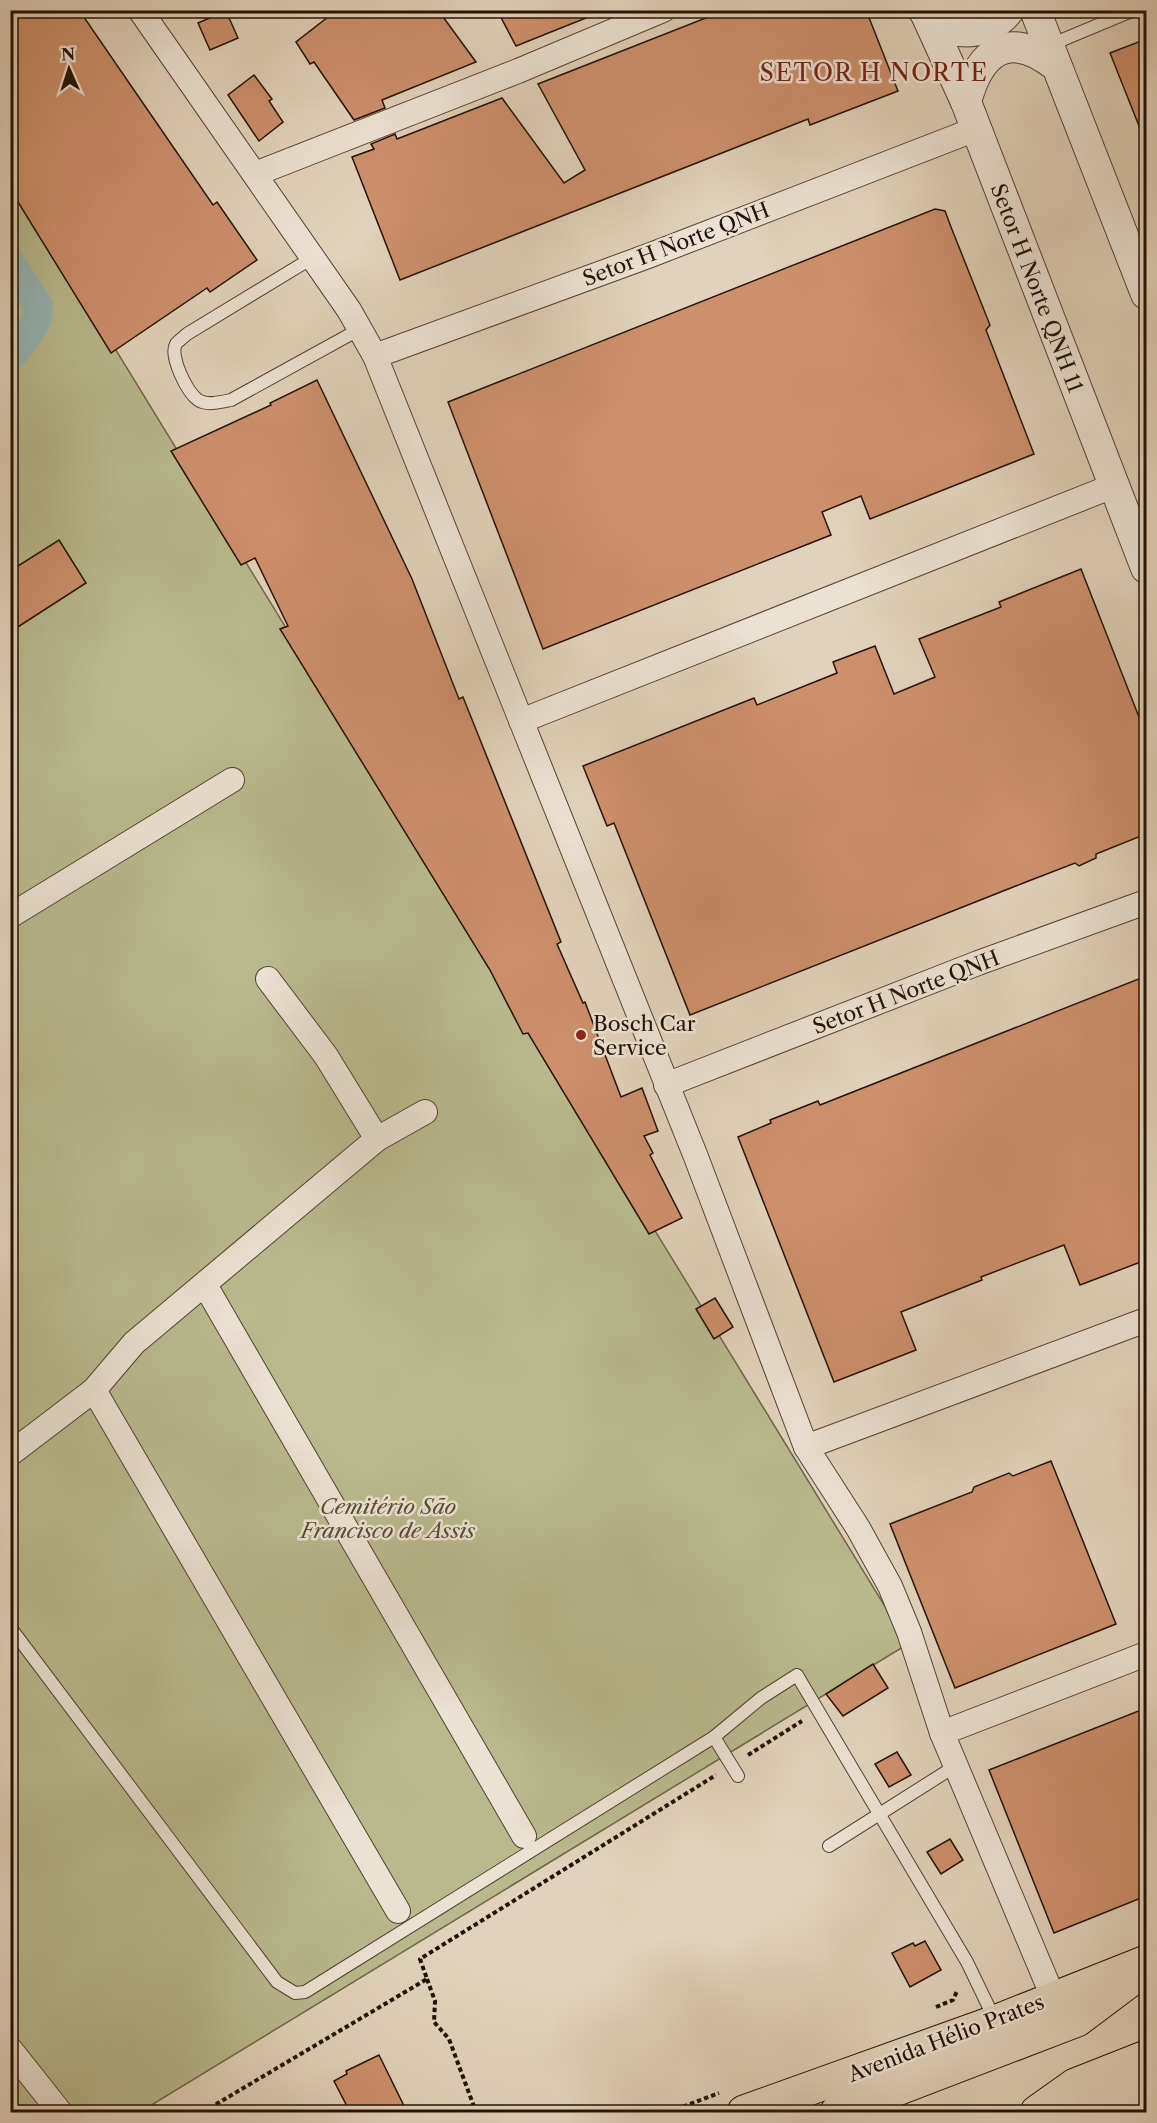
<svg xmlns="http://www.w3.org/2000/svg" width="1157" height="2123" font-family="'Libre Caslon Text',serif">
<rect width="100%" height="100%" fill="#e2d2bb"/>
<filter id="stains"><feTurbulence type="fractalNoise" baseFrequency=".00333" numOctaves="4"/><feColorMatrix values="0 0 0 0 .2 0 0 0 0 .09 0 0 0 0 .02 0 0 0 .5 -.17"/></filter>
<radialGradient id="worn" r=".72"><stop offset=".6" stop-color="#630" stop-opacity="0"/><stop offset="1" stop-color="#630" stop-opacity=".3"/></radialGradient>
<path fill="#b8ba8d" stroke="#6e6648" stroke-width="1.5" d="M 10,177 L 908,1644 L 140,2112 L 11,2112 Z"/>
<g fill="none" stroke-linecap="round" stroke-linejoin="round">
<path stroke="#95b6b6" stroke-width="30" d="M 10,262 L 38,306 C 39,325 23,340 13,354"/>
</g>
<g fill="#cd906c" stroke="#231203" stroke-width="1.5">
<path d="M 10,10 L 79,10 L 213,205 L 217,202 L 257,260 L 210,292 L 207,288 L 111,353 L 10,189 Z"/>
<path d="M 337,10 L 438,10 L 476,62 L 382,100 L 385,108 L 354,120 L 314,62 L 310,64 L 296,42 Z"/>
<path d="M 497,10 L 601,10 L 601,12 L 516,46 Z"/>
<path d="M 726,10 L 866,10 L 898,91 L 810,125 L 808,119 L 400,280 L 352,157 L 374,149 L 371,144 L 395,134 L 397,139 L 502,98 L 564,183 L 585,170 L 538,84 Z"/>
<path d="M 226,11 L 238,38 L 210,50 L 198,23 Z"/>
<path d="M 1146,39 L 1146,141 L 1145,141 L 1110,53 Z"/>
<path d="M 254,75 L 272,99 L 269,101 L 283,122 L 259,141 L 228,95 Z"/>
<path d="M 935,209 L 945,211 L 951,227 L 990,325 L 986,330 L 1034,454 L 870,519 L 861,496 L 822,512 L 831,535 L 543,649 L 448,402 Z"/>
<path d="M 317,380 L 412,579 L 459,699 L 463,697 L 561,942 L 557,944 L 583,1003 L 585,1002 L 621,1097 L 642,1088 L 658,1131 L 644,1136 L 653,1153 L 650,1155 L 682,1218 L 649,1234 L 528,1033 L 523,1034 L 490,970 L 280,629 L 288,626 L 255,558 L 241,565 L 171,451 L 271,405 L 270,403 Z"/>
<path d="M 59,540 L 86,583 L 10,632 L 10,571 Z"/>
<path d="M 1081,569 L 1146,735 L 1146,834 L 1096,854 L 1096,858 L 1079,866 L 1075,863 L 1026,882 L 690,1015 L 614,823 L 607,826 L 583,766 L 754,698 L 757,705 L 837,673 L 833,662 L 875,646 L 894,694 L 935,677 L 919,639 L 1001,607 L 999,602 Z"/>
<path d="M 1146,976 L 1146,1260 L 1080,1285 L 1064,1245 L 981,1277 L 982,1280 L 901,1312 L 916,1350 L 834,1382 L 738,1137 L 771,1123 L 770,1120 L 818,1101 L 820,1105 Z"/>
<path d="M 715,1298 L 733,1327 L 714,1339 L 696,1309 Z"/>
<path d="M 1051,1461 L 1116,1624 L 955,1688 L 890,1524 L 972,1492 L 974,1487 L 1009,1473 L 1013,1476 Z"/>
<path d="M 873,1664 L 888,1688 L 843,1716 L 826,1694 Z"/>
<path d="M 1146,1708 L 1146,1896 L 1054,1933 L 989,1770 Z"/>
<path d="M 897,1752 L 911,1775 L 889,1787 L 875,1764 Z"/>
<path d="M 950,1839 L 963,1860 L 941,1874 L 927,1852 Z"/>
<path d="M 925,1941 L 941,1970 L 910,1987 L 892,1953 L 913,1943 L 915,1946 Z"/>
<path d="M 379,2055 L 407,2112 L 350,2112 L 334,2081 L 347,2074 L 346,2071 Z"/>
</g>
<g fill="none" stroke-linecap="round" stroke-linejoin="round">
<g stroke="#534231" stroke-width="14">
<g id="service">
<path d="M 1050,45 L 1134,10"/>
<path d="M 312,258 L 187,334 C 184,337 178,341 176,344 C 169,356 187,392 198,400 C 207,406 221,402 231,400 L 360,329"/>
<path d="M 10,1627 L 277,1982 L 295,1993 L 305,1992 L 714,1737 L 761,1698 L 797,1675 L 967,1962 L 995,2020"/>
<path d="M 714,1737 L 738,1776"/>
<path d="M 829,1846 L 957,1765"/>
</g>
</g>
<g stroke="#534231" stroke-width="26">
<g id="minor">
<path d="M 140,10 L 349,310 L 375,356 L 696,1157 L 806,1447 L 858,1528 L 890,1586 L 909,1632 L 942,1733 L 1053,1997"/>
<path d="M 255,174 L 518,71 L 663,10"/>
<path d="M 375,356 L 648,256 L 976,129"/>
<path d="M 521,721 L 1113,486"/>
<path d="M 10,916 L 232,780"/>
<path d="M 268,979 L 326,1056 L 377,1139"/>
<path d="M 666,1085 L 978,963 L 1146,902"/>
<path d="M 205,1285 L 524,1836"/>
<path d="M 94,1390 L 398,1911"/>
<path d="M 806,1447 L 1146,1320"/>
<path d="M 10,1454 L 94,1390 L 134,1343 L 377,1139 L 425,1112"/>
<path d="M 942,1733 L 1146,1654"/>
<path d="M 10,2049 L 60,2112"/>
</g>
</g>
<g stroke="#534231" stroke-width="32">
<g id="tertiary">
<path d="M 924,10 L 966,102 L 1146,568"/>
<path d="M 1035,10 L 1146,294"/>
<path d="M 924,11 C 932,16 943,25 952,29 C 972,36 997,27 1009,10"/>
<path d="M 966,102 C 980,50 1009,29 1056,66"/>
</g>
</g>
<g stroke="#231203" stroke-width="35">
<g id="primary">
<path d="M 744,2112 L 995,2022 L 1146,1962"/>
<path d="M 837,2112 L 1077,2020 L 1133,1978"/>
<path d="M 1037,2112 L 1075,2085 L 1146,2057"/>
<path d="M 1091,2112 L 1146,2090"/>
</g>
</g>
<g stroke="#231203" stroke-width="4" stroke-dasharray="4.5 3" stroke-linecap="butt">
<path d="M 748,1755 L 802,1721"/>
<path d="M 427,1979 L 435,2001 L 434,2022 L 449,2039 L 476,2112"/>
<path d="M 936,2007 L 953,2000 L 957,1991"/>
<path d="M 203,2112 L 427,1979 L 420,1959 L 716,1775"/>
<path d="M 669,2112 L 719,2093"/>
<path d="M 996,2112 L 1006,2107"/>
</g>
<use href="#service" stroke="#ece2d3" stroke-width="12"/>
<use href="#minor" stroke="#ece2d3" stroke-width="24"/>
<use href="#tertiary" stroke="#ece2d3" stroke-width="30"/>
<use href="#primary" stroke="#e2d2bb" stroke-width="33"/>
</g>
<circle fill="#8f2418" stroke="#ece2d3" stroke-width="2" cx="581" cy="1035" r="6"/>
<g text-anchor="middle" dominant-baseline="central" stroke-width="5" stroke-linejoin="round" paint-order="stroke">
<g font-size="21" fill="#231203" stroke="#ece2d3">
<text transform="translate(676 244) rotate(-21)">Setor H Norte QNH</text>
<text transform="translate(1037 288) rotate(69)">Setor H Norte QNH 11</text>
<text transform="translate(906 992) rotate(-21)">Setor H Norte QNH</text>
<text transform="translate(946 2038) rotate(-21)">Avenida Hélio Prates</text>
</g>
<g font-size="21" fill="#231203" stroke="#ece2d3" text-anchor="start">
<text x="593" y="1023">Bosch Car<tspan x="593" dy="24">Service</tspan></text>
</g>
<g font-size="21" font-style="italic" fill="#574d33" stroke="#ece2d3">
<text x="388" y="1506">Cemitério São<tspan x="388" dy="24">Francisco de Assis</tspan></text>
</g>
<g font-size="24" letter-spacing="1.5" fill="#7a1f14" stroke="#ece2d3">
<text x="874" y="72">SETOR H NORTE</text>
</g>
</g>
<rect width="1157" height="2123" fill="none" stroke="#e2d2bb" stroke-width="36"/>
<rect x="12" y="12" width="1133" height="2099" fill="none" stroke="#231203" stroke-width="3"/>
<rect x="18" y="18" width="1121" height="2087" fill="none" stroke="#231203" stroke-width="1.5"/>
<g transform="translate(69 69) rotate(357)" stroke="#ece2d3" stroke-width="4.5" paint-order="stroke">
<path d="M0-4.5L10 22L0 15L-10 22Z" fill="#231203"/>
<text y="-9" font-size="16" font-weight="bold" text-anchor="middle" fill="#231203">N</text>
</g>
<rect width="100%" height="100%" filter="url(#stains)"/>
<rect width="100%" height="100%" fill="url(#worn)"/>
</svg>
